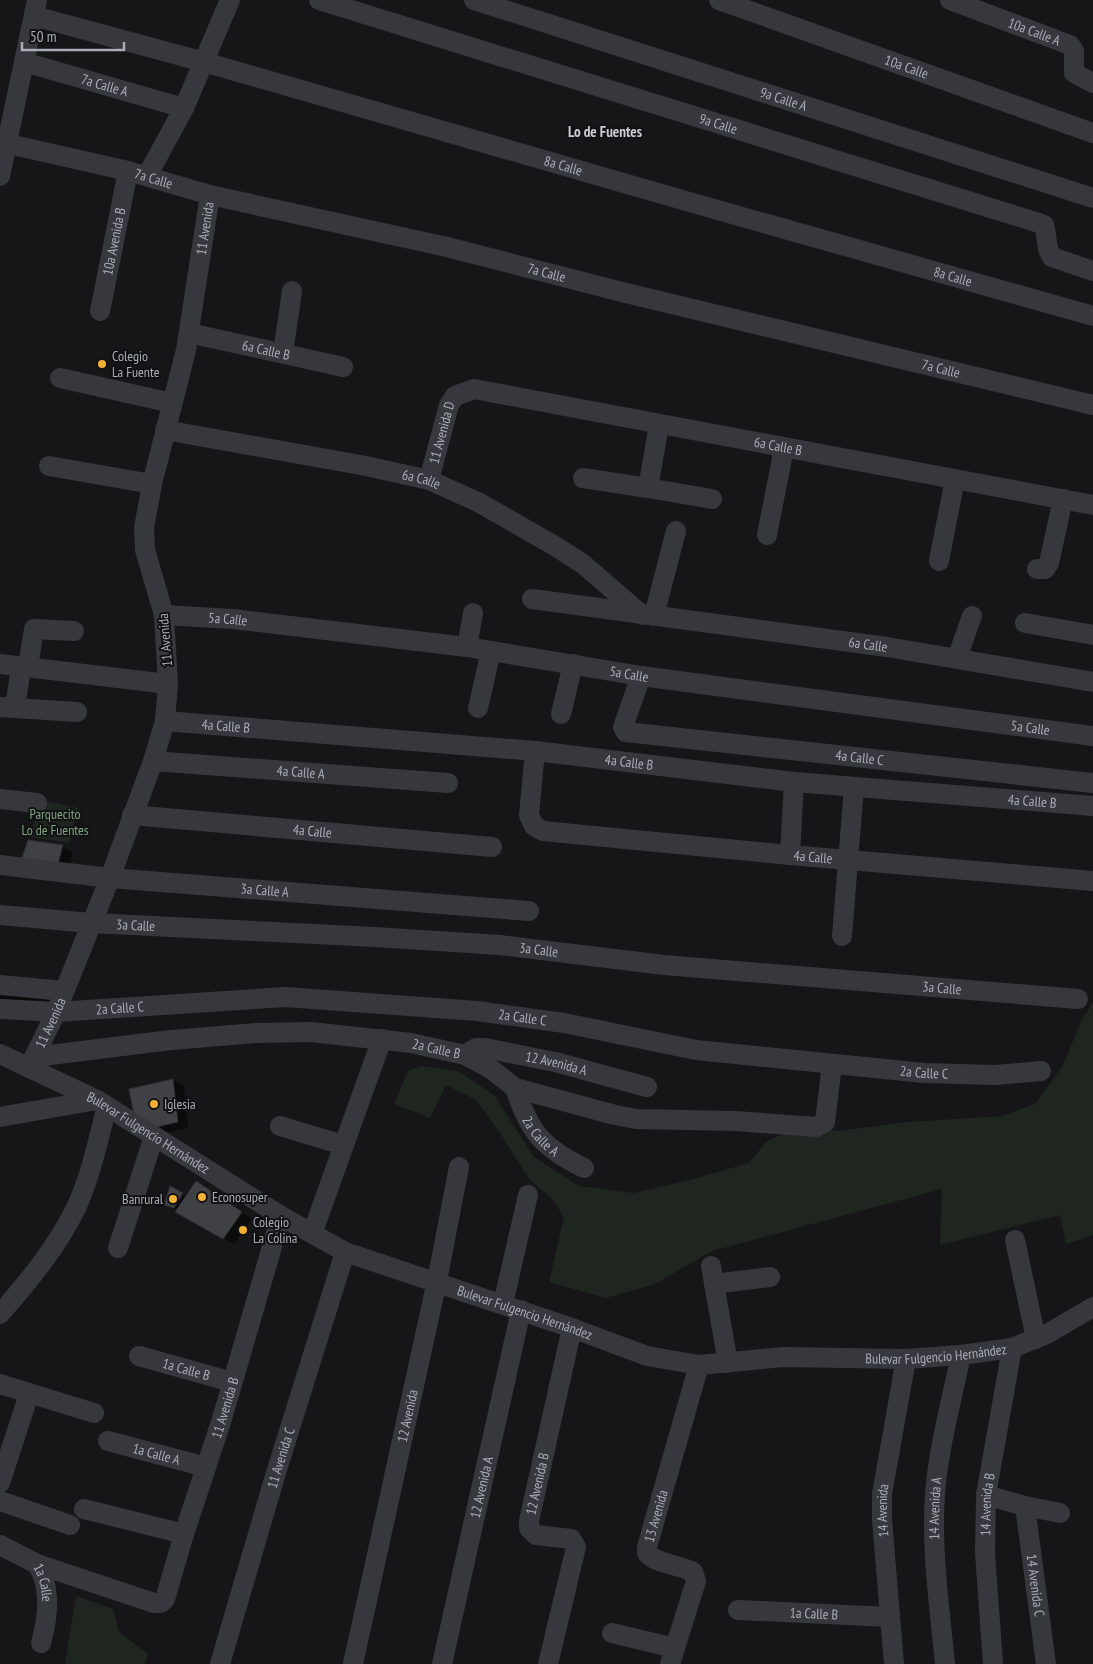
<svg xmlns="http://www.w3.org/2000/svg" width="1093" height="1664" font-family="'PT Sans Narrow',sans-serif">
<rect width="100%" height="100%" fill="#161618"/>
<g fill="#1e261f">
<path d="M 40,800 L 78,808 L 69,843 L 30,837 Z"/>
<path d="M 1093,1003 L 1093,1235 L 1066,1244 L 1060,1215 L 940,1245 L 942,1189 L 712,1251 L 655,1284 L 606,1298 L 549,1282 L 564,1217 L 552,1199 L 529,1179 L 500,1133 L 476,1100 L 446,1085 L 430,1118 L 394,1104 L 408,1071 L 422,1066 L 460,1072 L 494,1095 L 534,1157 L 579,1186 L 633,1193 L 686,1181 L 749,1163 L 766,1142 L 793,1128 L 838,1131 L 908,1122 L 1002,1116 L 1035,1104 L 1063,1065 L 1083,1017 Z"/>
<path d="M 76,1596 L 113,1609 L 119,1632 L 148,1654 L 145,1664 L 65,1664 Z"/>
</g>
<g fill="#0007">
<path d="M 63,846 L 73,853 L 68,872 L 32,870 Z"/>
<path d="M 0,988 L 50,992 L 57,1015 L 0,1011 Z"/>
<path d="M 173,1080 L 184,1086 L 188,1128 L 160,1134 L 149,1128 Z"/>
<path d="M 171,1188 L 187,1197 L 208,1189 L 252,1219 L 234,1244 L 165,1204 Z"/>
</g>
<g fill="#404145" stroke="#303034">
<path d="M 28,840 L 63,845 L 57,867 L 20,864 Z"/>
<path d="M 173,1079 L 178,1122 L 148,1129 L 135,1120 L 129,1089 Z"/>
<path d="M 196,1181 L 242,1212 L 223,1239 L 175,1212 Z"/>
<path d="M 170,1186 L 183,1193 L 174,1208 L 164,1205 Z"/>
</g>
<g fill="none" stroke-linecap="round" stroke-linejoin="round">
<g stroke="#37383d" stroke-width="20">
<path id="s1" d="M 319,0 L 1039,223 L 1044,225 C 1048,236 1045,248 1052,257 L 1093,271"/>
<path id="s2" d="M 474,0 L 1093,198"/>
<path id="s3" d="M 719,0 L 1093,133"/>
<path id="s4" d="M 950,0 L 1070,45 L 1074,51 L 1074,73 L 1093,83"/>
<path id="s5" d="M 34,16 L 204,62 L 700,205 L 1093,316"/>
<path id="s6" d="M 24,62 L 184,108"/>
<path id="s7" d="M 0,142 L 128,171 L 210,195 L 447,247 L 626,293 L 1093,405"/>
<path d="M 0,176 L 37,0"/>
<path d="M 147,176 L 184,108 L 230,0"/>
<path id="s8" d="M 100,311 L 128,171"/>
<path id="s9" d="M 189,333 L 343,367"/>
<path d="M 283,353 L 292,291"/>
<path d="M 60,378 L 172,403"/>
<path d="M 659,425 L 648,488 L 712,499"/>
<path id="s10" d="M 165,430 L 366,466 L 429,480 L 478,502 L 555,546 L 583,564 L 642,615"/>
<path d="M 49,466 L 152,484"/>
<path d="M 583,478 L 648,488"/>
<path id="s11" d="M 429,480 L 449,405 L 455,396 L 474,389 L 1093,505"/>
<path d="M 767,535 L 784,448"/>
<path d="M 939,561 L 955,479"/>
<path d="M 1037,569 L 1045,569 L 1049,563 L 1063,499"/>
<path id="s12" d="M 532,599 L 887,647 L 1093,682"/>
<path id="s13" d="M 164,615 L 233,619 L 467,647 L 641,676 L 1093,736"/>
<path d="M 654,616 L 676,531"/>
<path d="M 1025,623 L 1093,635"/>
<path d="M 467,647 L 473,613"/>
<path d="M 957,658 L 972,616"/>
<path d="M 0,664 L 168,684"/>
<path d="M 28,667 L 34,629 L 74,631"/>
<path id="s14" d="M 641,676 L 623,727 L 626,732 L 1093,783"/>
<path d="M 0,707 L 77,712"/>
<path d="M 15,708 L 21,667"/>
<path d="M 478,708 L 491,651"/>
<path d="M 561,714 L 573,664"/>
<path id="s15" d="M 165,721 L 535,751 L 794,782 L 1093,806"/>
<path id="s16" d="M 535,751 L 529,815 L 534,826 L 543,831 L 790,855 L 1093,881"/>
<path id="s17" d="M 153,761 L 448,783"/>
<path d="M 0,799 L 37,803"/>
<path id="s18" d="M 132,815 L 492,847"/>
<path d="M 790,855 L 794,782"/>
<path id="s19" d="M 0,865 L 110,878 L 529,911"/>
<path id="s20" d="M 0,915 L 91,923 L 375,937 L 500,945 L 664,965 L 1078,999"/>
<path d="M 842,936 L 854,787"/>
<path d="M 0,985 L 64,991"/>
<path id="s21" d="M 2,1009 L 56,1012 L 285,997 L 477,1011 L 564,1023 L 696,1050 L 924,1073 L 995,1075 L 1041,1071"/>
<path id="s22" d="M 0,1054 L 97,1100 L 281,1216 L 345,1252 L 572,1328 L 647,1356 L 699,1365 L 784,1357 L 906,1359 L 961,1355 L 1012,1348 L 1047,1334 L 1093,1307"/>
<path id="s23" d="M 465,1055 L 476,1048 L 485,1048 L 555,1062 L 647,1087"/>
<path id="s24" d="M 34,1057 L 171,1040 L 256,1033 L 311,1032 L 411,1043 L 465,1055 L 491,1069 L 515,1088 L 615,1115 L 636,1119 L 735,1121 L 816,1127 L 825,1122 L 832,1064"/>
<path id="s25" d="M 29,1068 L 56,1012 L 110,878 L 153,761 L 165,721 L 168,684 L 164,615 L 145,550 L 144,528 L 152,484 L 186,350 L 210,195"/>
<path id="s26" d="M 515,1088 C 529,1132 543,1148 584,1168"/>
<path d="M 0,1117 L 97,1100"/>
<path d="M 280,1126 L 343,1145"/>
<path d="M 312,1234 L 382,1039"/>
<path d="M 1015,1240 L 1036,1339"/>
<path d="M 118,1248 L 154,1136"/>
<path d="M 711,1266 L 728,1363"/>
<path d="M 714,1284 L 770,1277"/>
<path d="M 503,1304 L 528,1195"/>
<path d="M 0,1314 C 28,1282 57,1247 76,1208 C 91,1176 98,1140 107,1106"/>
<path id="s27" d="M 139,1356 L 232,1382"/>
<path d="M 0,1384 L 94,1413"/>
<path id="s28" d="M 108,1441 L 206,1467"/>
<path d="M 0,1483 L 29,1394"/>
<path d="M 986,1495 L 1025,1506 L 1060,1513"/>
<path d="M 0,1501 L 70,1525"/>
<path id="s29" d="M 1025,1506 L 1046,1664"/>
<path d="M 84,1509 L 184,1534"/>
<path id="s30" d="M 0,1545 L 37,1564 L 154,1603 L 161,1603 L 165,1599 L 184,1534 L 221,1422 L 281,1216"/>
<path id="s31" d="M 37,1564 C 52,1588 48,1618 41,1643"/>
<path id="s32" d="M 738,1610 L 889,1617"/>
<path d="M 612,1633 L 675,1648"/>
<path id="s33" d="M 220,1664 L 275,1476 L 345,1252"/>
<path id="s34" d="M 353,1664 L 437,1281 L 459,1167"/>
<path id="s35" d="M 442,1664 L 521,1310"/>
<path id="s36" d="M 548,1664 L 576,1547 L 571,1539 L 536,1535 L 529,1528 L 529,1521 L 572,1328"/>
<path id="s37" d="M 670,1664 L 696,1581 L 693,1572 C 679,1564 657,1565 647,1553 L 647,1547 L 699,1365"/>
<path id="s38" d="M 894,1664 L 882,1519 L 882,1494 L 906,1359"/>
<path id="s39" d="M 945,1664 C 939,1601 929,1537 937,1474 C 942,1434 953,1394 961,1355"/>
<path id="s40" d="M 993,1664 L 985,1553 L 986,1495 L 1012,1348"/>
</g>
</g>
<g fill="#f2b134" stroke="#111113" stroke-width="2">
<circle cx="102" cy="364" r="5"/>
<circle cx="154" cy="1104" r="5"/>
<circle cx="202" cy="1197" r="5"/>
<circle cx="173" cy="1199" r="5"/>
<circle cx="243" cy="1230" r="5"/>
</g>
<g text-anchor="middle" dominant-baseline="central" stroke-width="4" stroke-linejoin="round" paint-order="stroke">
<g font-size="14" fill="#a8adb8" stroke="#111113">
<text stroke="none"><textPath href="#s4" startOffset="90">10a Calle A</textPath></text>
<text stroke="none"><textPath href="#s3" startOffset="199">10a Calle</textPath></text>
<text stroke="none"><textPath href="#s6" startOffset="84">7a Calle A</textPath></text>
<text stroke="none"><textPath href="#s2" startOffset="325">9a Calle A</textPath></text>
<text stroke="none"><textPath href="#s1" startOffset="418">9a Calle</textPath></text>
<text stroke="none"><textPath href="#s5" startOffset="550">8a Calle</textPath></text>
<text stroke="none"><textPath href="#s7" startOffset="158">7a Calle</textPath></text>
<text stroke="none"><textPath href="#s25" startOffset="875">11 Avenida</textPath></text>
<text stroke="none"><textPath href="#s8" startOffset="71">10a Avenida B</textPath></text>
<text stroke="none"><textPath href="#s7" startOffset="562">7a Calle</textPath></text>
<text stroke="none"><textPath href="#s5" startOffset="955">8a Calle</textPath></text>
<text stroke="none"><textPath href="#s9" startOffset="79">6a Calle B</textPath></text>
<text stroke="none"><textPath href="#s7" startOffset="968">7a Calle</textPath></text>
<text stroke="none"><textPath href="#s11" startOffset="49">11 Avenida D</textPath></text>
<text stroke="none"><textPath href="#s11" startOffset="418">6a Calle B</textPath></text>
<text stroke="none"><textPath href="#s10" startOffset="261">6a Calle</textPath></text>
<text stroke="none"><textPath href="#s13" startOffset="64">5a Calle</textPath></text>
<text transform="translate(165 640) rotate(-95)">11 Avenida</text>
<text stroke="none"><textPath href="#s12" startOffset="339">6a Calle</textPath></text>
<text stroke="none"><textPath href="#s13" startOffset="469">5a Calle</textPath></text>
<text stroke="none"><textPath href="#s15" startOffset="61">4a Calle B</textPath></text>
<text stroke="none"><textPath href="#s13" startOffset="874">5a Calle</textPath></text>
<text stroke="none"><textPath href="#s14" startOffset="295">4a Calle C</textPath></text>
<text stroke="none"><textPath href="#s15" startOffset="466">4a Calle B</textPath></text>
<text stroke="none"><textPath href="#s17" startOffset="148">4a Calle A</textPath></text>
<text stroke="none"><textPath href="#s15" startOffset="871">4a Calle B</textPath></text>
<text stroke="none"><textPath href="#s18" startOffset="181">4a Calle</textPath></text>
<text stroke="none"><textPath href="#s16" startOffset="358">4a Calle</textPath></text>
<text stroke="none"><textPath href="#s19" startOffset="266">3a Calle A</textPath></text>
<text stroke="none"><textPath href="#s20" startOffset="136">3a Calle</textPath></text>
<text stroke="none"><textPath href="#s20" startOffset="540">3a Calle</textPath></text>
<text stroke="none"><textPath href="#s20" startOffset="945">3a Calle</textPath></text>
<text stroke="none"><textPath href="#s21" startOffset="118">2a Calle C</textPath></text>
<text stroke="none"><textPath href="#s21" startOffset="522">2a Calle C</textPath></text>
<text stroke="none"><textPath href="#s25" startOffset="50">11 Avenida</textPath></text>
<text stroke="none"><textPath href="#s24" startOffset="405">2a Calle B</textPath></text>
<text stroke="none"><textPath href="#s23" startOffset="95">12 Avenida A</textPath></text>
<text stroke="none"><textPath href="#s21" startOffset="928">2a Calle C</textPath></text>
<text stroke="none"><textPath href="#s22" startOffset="168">Bulevar Fulgencio Hernández</textPath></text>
<text stroke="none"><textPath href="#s26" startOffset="55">2a Calle A</textPath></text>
<text stroke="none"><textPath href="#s22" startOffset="588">Bulevar Fulgencio Hernández</textPath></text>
<text stroke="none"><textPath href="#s22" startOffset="1008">Bulevar Fulgencio Hernández</textPath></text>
<text stroke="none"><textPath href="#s27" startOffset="49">1a Calle B</textPath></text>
<text stroke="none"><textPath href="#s30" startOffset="378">11 Avenida B</textPath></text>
<text stroke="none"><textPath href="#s34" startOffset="254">12 Avenida</textPath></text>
<text stroke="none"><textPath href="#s28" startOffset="50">1a Calle A</textPath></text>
<text stroke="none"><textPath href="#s33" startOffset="215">11 Avenida C</textPath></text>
<text stroke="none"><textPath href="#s36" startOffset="220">12 Avenida B</textPath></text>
<text stroke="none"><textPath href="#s35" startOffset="181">12 Avenida A</textPath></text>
<text stroke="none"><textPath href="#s40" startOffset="160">14 Avenida B</textPath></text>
<text stroke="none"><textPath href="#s39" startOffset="156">14 Avenida A</textPath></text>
<text stroke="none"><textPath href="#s38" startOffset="154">14 Avenida</textPath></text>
<text stroke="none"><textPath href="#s37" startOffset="185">13 Avenida</textPath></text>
<text stroke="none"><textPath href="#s31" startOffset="20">1a Calle</textPath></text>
<text stroke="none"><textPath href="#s29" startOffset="80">14 Avenida C</textPath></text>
<text stroke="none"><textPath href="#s32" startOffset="76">1a Calle B</textPath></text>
</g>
<g font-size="14" fill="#a8adb8" stroke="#111113" text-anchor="start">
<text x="112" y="356">Colegio<tspan x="112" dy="16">La Fuente</tspan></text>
<text x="164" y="1104">Iglesia</text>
<text x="212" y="1197">Econosuper</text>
<text x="163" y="1199" text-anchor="end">Banrural</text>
<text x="253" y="1222">Colegio<tspan x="253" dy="16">La Colina</tspan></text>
</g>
<g font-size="14" fill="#7fa381" stroke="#111113">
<text x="55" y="814">Parquecito<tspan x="55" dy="16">Lo de Fuentes</tspan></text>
</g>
<g font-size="15" font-weight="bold" fill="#c9ccd4" stroke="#111113">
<text x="605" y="131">Lo de Fuentes</text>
</g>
</g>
<path d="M22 42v8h102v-8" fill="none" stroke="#a8adb8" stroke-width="2.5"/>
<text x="30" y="42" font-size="15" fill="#a8adb8" stroke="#111113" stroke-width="4" paint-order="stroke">50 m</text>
</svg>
